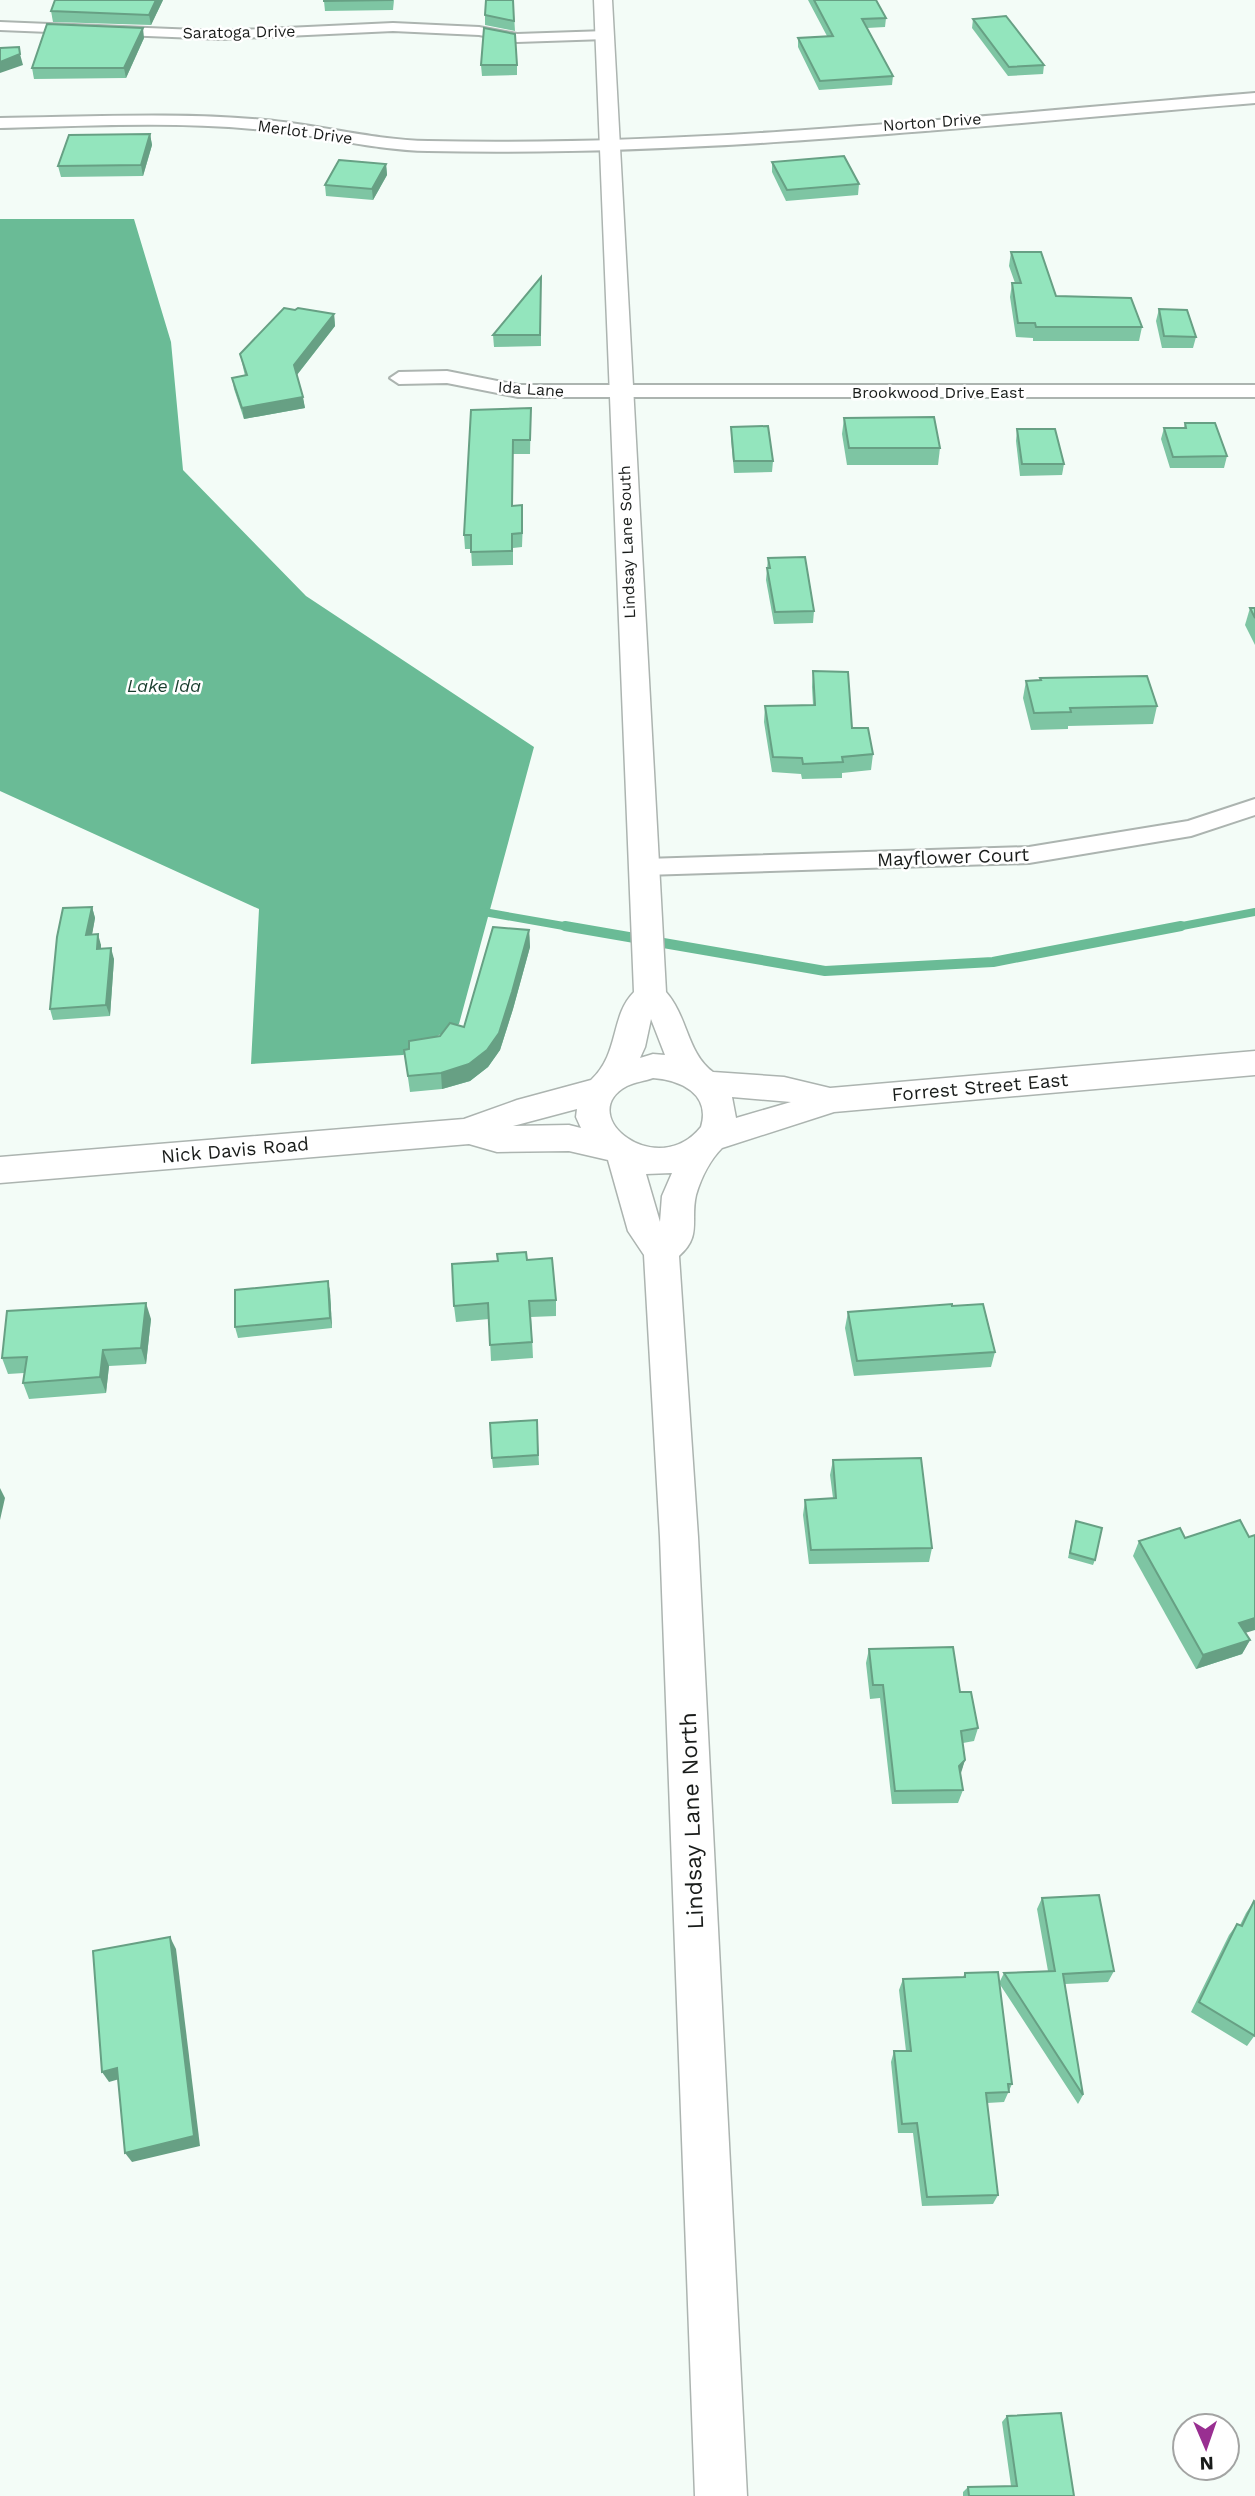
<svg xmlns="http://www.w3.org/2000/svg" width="1255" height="2496" font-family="'Work Sans',sans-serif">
<rect width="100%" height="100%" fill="#f3fcf7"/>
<path fill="#6abb96" d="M 0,219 L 134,219 L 171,342 L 183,470 L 306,596 L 534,747 L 459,1024 L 403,1055 L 251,1064 L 259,909 L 0,791 Z"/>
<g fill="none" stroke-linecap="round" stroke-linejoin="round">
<g stroke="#6abb96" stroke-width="8">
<path d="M 484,912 L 575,928"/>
<path d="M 1172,928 L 1255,912"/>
</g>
<path stroke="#6abb96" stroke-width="10" d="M 565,926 L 825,971 L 993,962 L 1181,926"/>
<g stroke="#acb4b0" stroke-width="4">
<g id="minor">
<path d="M 0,22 L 221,31 L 393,23 L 479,27 L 517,34 L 606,31 L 613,35 L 606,39 L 517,42 L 479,35 L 393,31 L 221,39 L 0,30 Z"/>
<path d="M 1255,93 L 1255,103 C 981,125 704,157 428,151 C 373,150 320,135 265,130 C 177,121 88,126 0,128 L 0,118 C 88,117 177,112 265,120 C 320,125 373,140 428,141 C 704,147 981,115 1255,93 Z"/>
<path d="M 447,371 L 518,385 L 1255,385 L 1255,397 L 518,397 L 447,383 L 399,384 L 390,378 L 399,372 Z"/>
<path d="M 1255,799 L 1255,815 L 1191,836 L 1029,863 L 645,875 L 637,873 L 633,867 L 637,861 L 645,859 L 1029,847 L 1188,821 Z"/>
</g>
</g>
<g stroke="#acb4b0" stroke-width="3">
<path id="tertiary" d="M 594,0 L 612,0 L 666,992 C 688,1017 687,1053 713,1072 L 784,1077 L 830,1088 L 1255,1051 L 1255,1075 L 834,1112 L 722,1148 C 710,1160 701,1178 696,1195 C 690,1221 702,1236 679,1256 L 698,1537 L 747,2496 L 695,2496 L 660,1537 L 644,1255 L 628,1231 L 608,1160 L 569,1151 L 497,1152 L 469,1144 L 0,1183 L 0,1157 L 464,1119 L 517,1100 L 591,1080 C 620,1053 610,1016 634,992 ZM 651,1019 L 665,1055 L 653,1054 L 640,1058 L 645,1047 ZM 653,1078 C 681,1080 711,1094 701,1127 C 657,1182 573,1115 627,1086 C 635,1082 645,1081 653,1078 ZM 732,1097 L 791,1102 L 736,1118 ZM 577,1109 L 576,1117 L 581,1128 L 569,1125 L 513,1126 ZM 672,1173 L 662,1196 L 660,1222 L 646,1174 Z"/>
</g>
<use href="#minor" fill="#fff" fill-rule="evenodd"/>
<use href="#tertiary" fill="#fff" fill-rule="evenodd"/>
</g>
<g fill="#7ec5a3">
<path d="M 163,0 L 151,25 L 53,22 L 51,11 Z"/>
<path d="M 394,0 L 393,10 L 325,11 L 324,1 Z"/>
<path d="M 513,0 L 515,31 L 485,25 L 485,15 Z"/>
<path d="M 808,0 L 876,0 L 886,18 L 885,27 L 867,28 L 893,76 L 892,85 L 819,90 L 798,47 L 798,38 L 827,36 Z"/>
<path d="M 973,19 L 1044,65 L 1043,74 L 1008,76 L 972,28 Z"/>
<path d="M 144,38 L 126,78 L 34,79 L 32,68 Z"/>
<path d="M 481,65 L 517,65 L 517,75 L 482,76 Z"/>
<path d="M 150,134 L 152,145 L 143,176 L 61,177 L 58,166 Z"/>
<path d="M 772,162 L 859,184 L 858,195 L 786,201 L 772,172 Z"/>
<path d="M 386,164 L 387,175 L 373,200 L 326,196 L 325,185 Z"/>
<path d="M 1011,252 L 1056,296 L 1142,327 L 1139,341 L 1033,341 L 1033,338 L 1016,337 L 1010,297 L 1012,283 L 1015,283 L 1009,266 Z"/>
<path d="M 541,288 L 541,346 L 494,347 L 493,335 Z"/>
<path d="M 1159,309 L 1196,337 L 1193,348 L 1162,348 L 1156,321 Z"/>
<path d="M 295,310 L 334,314 L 335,326 L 297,375 L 305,408 L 244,419 L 234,389 L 232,378 L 245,376 L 240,354 Z"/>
<path d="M 531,408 L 530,454 L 513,454 L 513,506 L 523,519 L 522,547 L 513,548 L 513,565 L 472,566 L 471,549 L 465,549 L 464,535 L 471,410 Z"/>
<path d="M 844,418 L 940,448 L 938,465 L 847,465 L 842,434 Z"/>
<path d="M 1185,423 L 1227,456 L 1224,468 L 1170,468 L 1161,439 L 1164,428 L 1184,428 Z"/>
<path d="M 731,427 L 773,461 L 772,472 L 734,473 L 731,438 Z"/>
<path d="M 1017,429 L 1064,464 L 1062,475 L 1020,476 L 1016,441 Z"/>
<path d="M 768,558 L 814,611 L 813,623 L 774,624 L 766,580 Z"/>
<path d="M 1250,608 L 1255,608 L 1255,645 L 1245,625 Z"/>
<path d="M 813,671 L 852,728 L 873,754 L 871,770 L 842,773 L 842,778 L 802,779 L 801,774 L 772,772 L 764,722 L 765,706 L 813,705 L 812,687 Z"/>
<path d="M 1040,678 L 1157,706 L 1153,724 L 1068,726 L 1068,729 L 1031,730 L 1023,698 L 1026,681 L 1040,680 Z"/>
<path d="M 92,907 L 95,918 L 92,934 L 101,945 L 101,948 L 114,959 L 110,1016 L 53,1020 L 50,1009 Z"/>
<path d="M 529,930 L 530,947 L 513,1009 L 500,1050 L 488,1067 L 470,1081 L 442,1089 L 410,1092 L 404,1050 L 409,1049 L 464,1027 Z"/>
<path d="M 527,1260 L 556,1300 L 556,1316 L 531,1317 L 533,1358 L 491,1361 L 489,1319 L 456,1322 L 454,1306 Z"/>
<path d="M 328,1281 L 330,1292 L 332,1328 L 238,1338 L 235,1327 Z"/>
<path d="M 952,1306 L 995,1352 L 991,1367 L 854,1376 L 845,1328 L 848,1312 Z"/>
<path d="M 151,1319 L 146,1364 L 109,1366 L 106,1393 L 29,1399 L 23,1383 L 24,1373 L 8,1374 L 2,1358 Z"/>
<path d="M 537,1420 L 539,1465 L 493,1468 L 492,1458 Z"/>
<path d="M 833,1460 L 932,1548 L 929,1562 L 809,1564 L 803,1515 L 805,1500 L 833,1498 L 830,1475 Z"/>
<path d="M 1076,1521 L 1095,1560 L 1093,1565 L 1068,1558 Z"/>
<path d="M 1185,1538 L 1250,1640 L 1242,1654 L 1196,1669 L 1133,1556 L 1139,1541 Z"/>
<path d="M 869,1649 L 960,1692 L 978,1728 L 974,1741 L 963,1743 L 965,1760 L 960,1774 L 963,1790 L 958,1803 L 892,1804 L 880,1698 L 870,1699 L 866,1663 Z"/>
<path d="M 1042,1898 L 1114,1971 L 1108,1982 L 1065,1984 L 1083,2095 L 1078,2104 L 999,1983 L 1004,1973 L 1048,1971 L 1037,1909 Z"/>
<path d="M 1254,1901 L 1255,2035 L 1247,2046 L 1191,2012 L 1229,1935 L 1237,1924 L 1240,1925 L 1246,1913 Z"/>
<path d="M 965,1973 L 1012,2084 L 1004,2102 L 987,2103 L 998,2195 L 993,2204 L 922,2206 L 913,2133 L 898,2133 L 891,2062 L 894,2051 L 906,2051 L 899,1990 L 903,1979 L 963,1977 Z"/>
<path d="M 1007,2416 L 1074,2496 L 963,2496 L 963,2492 L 968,2487 L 1011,2486 L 1002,2422 Z"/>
</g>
<g fill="#67a084">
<path d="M 156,0 L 163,0 L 151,25 L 149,15 Z"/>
<path d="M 143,28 L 144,38 L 126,78 L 124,68 Z"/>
<path d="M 20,54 L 23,65 L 0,73 L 0,62 Z"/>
<path d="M 150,134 L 152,145 L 143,176 L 141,165 Z"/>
<path d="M 386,164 L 387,175 L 373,200 L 372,189 Z"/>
<path d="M 334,314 L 335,326 L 296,376 L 294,365 Z"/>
<path d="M 303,397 L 305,408 L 244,419 L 242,408 Z"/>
<path d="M 92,907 L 95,918 L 90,946 L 86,935 Z"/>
<path d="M 529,930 L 530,947 L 513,1009 L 500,1050 L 488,1067 L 470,1081 L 442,1089 L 441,1073 Z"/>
<path d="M 98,934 L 101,945 L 100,960 L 97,949 Z"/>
<path d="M 111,948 L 114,959 L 110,1016 L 106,1005 Z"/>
<path d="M 328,1281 L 330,1292 L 332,1328 L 330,1318 Z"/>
<path d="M 146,1303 L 151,1319 L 146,1364 L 141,1348 Z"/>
<path d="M 103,1350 L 109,1366 L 106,1393 L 100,1377 Z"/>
<path d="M 0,1488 L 5,1498 L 0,1520 Z"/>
<path d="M 1255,1618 L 1255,1630 L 1232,1637 L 1239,1623 Z"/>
<path d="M 1250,1640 L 1242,1654 L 1196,1669 L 1203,1655 Z"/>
<path d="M 965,1760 L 961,1773 L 955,1779 L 959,1766 Z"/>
<path d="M 170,1937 L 176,1949 L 200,2146 L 132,2162 L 125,2153 Z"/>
<path d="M 117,2068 L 123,2078 L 109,2082 L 102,2072 Z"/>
</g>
<g fill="#93e5bd" stroke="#67a084" stroke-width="2">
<path d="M 55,0 L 156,0 L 149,15 L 51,11 Z"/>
<path d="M 324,0 L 393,0 L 324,1 Z"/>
<path d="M 486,0 L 513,0 L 514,21 L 485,15 Z"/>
<path d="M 814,0 L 876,0 L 886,18 L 862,19 L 893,76 L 820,81 L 798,38 L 833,36 Z"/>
<path d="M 1006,16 L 1044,65 L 1009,67 L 973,19 Z"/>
<path d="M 47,24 L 143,28 L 124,68 L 32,68 Z"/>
<path d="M 484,28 L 515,34 L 517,65 L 481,65 Z"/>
<path d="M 19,47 L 20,54 L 0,62 L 0,48 Z"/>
<path d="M 150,134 L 141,165 L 58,166 L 69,135 Z"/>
<path d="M 844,156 L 859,184 L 787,190 L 772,162 Z"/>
<path d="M 339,160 L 386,164 L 372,189 L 325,185 Z"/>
<path d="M 1011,252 L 1041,252 L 1056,296 L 1131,298 L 1142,327 L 1036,327 L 1035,323 L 1018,323 L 1012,283 L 1021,283 Z"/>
<path d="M 541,277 L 540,335 L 493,335 Z"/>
<path d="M 284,308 L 295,310 L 298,308 L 334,314 L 294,365 L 303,397 L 242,408 L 232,378 L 247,375 L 240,354 Z"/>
<path d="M 1159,309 L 1187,310 L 1196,337 L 1164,336 Z"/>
<path d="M 531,408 L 530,440 L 513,440 L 512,506 L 522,505 L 522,533 L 512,534 L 512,551 L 471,552 L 471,535 L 464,535 L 471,410 Z"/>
<path d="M 934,417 L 940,448 L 849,448 L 844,418 Z"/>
<path d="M 1185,423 L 1215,423 L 1227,456 L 1173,457 L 1164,428 L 1186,428 Z"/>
<path d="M 768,426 L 773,461 L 734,461 L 731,427 Z"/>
<path d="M 1017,429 L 1055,429 L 1064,464 L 1022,464 Z"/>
<path d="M 805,557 L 814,611 L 775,612 L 767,568 L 770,568 L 768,558 Z"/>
<path d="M 1250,608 L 1255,608 L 1255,618 Z"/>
<path d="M 813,671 L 848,672 L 852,728 L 868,728 L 873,754 L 842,757 L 843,762 L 803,764 L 802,758 L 773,757 L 765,706 L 815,705 Z"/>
<path d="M 1147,676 L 1157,706 L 1070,708 L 1071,712 L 1034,713 L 1026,681 L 1041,680 L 1040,678 Z"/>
<path d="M 92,907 L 86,935 L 98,934 L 97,949 L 111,948 L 106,1005 L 50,1009 L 57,937 L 63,908 Z"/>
<path d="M 493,927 L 529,930 L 512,992 L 499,1033 L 487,1050 L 469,1064 L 441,1073 L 408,1076 L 404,1050 L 409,1049 L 409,1041 L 440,1036 L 450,1023 L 464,1027 Z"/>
<path d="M 526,1252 L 527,1260 L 552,1258 L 556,1300 L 529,1301 L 532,1342 L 490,1345 L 488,1303 L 454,1306 L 452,1264 L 498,1261 L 497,1254 Z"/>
<path d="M 328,1281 L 330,1318 L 235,1327 L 235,1290 Z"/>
<path d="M 146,1303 L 141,1348 L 103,1350 L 100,1377 L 23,1383 L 27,1357 L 2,1358 L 7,1311 Z"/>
<path d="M 952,1304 L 952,1306 L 983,1304 L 995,1352 L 857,1361 L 848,1312 Z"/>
<path d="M 537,1420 L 538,1455 L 492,1458 L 490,1423 Z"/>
<path d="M 921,1458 L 932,1548 L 811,1550 L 805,1500 L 836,1498 L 833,1460 Z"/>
<path d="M 1240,1520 L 1249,1537 L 1255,1535 L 1255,1618 L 1239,1623 L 1250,1640 L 1203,1655 L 1139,1541 L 1180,1528 L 1185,1538 Z"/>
<path d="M 1076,1521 L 1102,1528 L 1095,1560 L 1070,1553 Z"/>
<path d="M 953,1647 L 960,1692 L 971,1692 L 978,1728 L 961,1731 L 965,1760 L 959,1766 L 963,1790 L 895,1791 L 883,1685 L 873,1685 L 869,1649 Z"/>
<path d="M 1099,1895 L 1114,1971 L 1063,1974 L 1083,2095 L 1004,1973 L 1055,1971 L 1042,1898 Z"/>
<path d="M 1254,1901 L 1255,1902 L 1255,2036 L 1199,2002 L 1237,1924 L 1242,1926 Z"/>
<path d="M 170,1937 L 194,2136 L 125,2153 L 117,2068 L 102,2072 L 93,1951 Z"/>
<path d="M 998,1972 L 1012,2084 L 1008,2084 L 1009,2092 L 986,2093 L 998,2195 L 927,2197 L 917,2123 L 902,2124 L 894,2051 L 911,2051 L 903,1979 L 965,1977 L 965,1973 Z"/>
<path d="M 1061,2413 L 1074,2496 L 969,2496 L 968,2487 L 1017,2486 L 1007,2416 Z"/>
</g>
<g text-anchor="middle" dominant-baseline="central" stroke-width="5" stroke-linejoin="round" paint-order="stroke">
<g font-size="16" fill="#191c1a" stroke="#fff">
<text transform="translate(239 32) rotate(-1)">Saratoga Drive</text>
<text transform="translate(932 122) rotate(-4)">Norton Drive</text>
<text transform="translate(305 132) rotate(8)">Merlot Drive</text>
<text transform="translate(531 389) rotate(4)">Ida Lane</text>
<text x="938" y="392">Brookwood Drive East</text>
<text transform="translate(627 542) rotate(-92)">Lindsay Lane South</text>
</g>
<g font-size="18" font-style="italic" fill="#193e2e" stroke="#fff">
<text x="164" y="685">Lake Ida</text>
</g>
<g font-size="19" fill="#191c1a" stroke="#fff">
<text transform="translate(953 857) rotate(-2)">Mayflower Court</text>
<text transform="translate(980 1087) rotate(-5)">Forrest Street East</text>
<text transform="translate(235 1150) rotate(-5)">Nick Davis Road</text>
</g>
<g font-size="23" fill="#191c1a" stroke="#fff">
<text transform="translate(692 1821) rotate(-92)">Lindsay Lane North</text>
</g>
</g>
<g transform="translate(1206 2447) rotate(178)"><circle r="33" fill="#ffffff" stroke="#a3a4a3" stroke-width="2"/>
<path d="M0-5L12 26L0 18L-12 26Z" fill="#992f91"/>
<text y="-10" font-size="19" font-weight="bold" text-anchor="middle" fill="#191c1a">N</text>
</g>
</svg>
